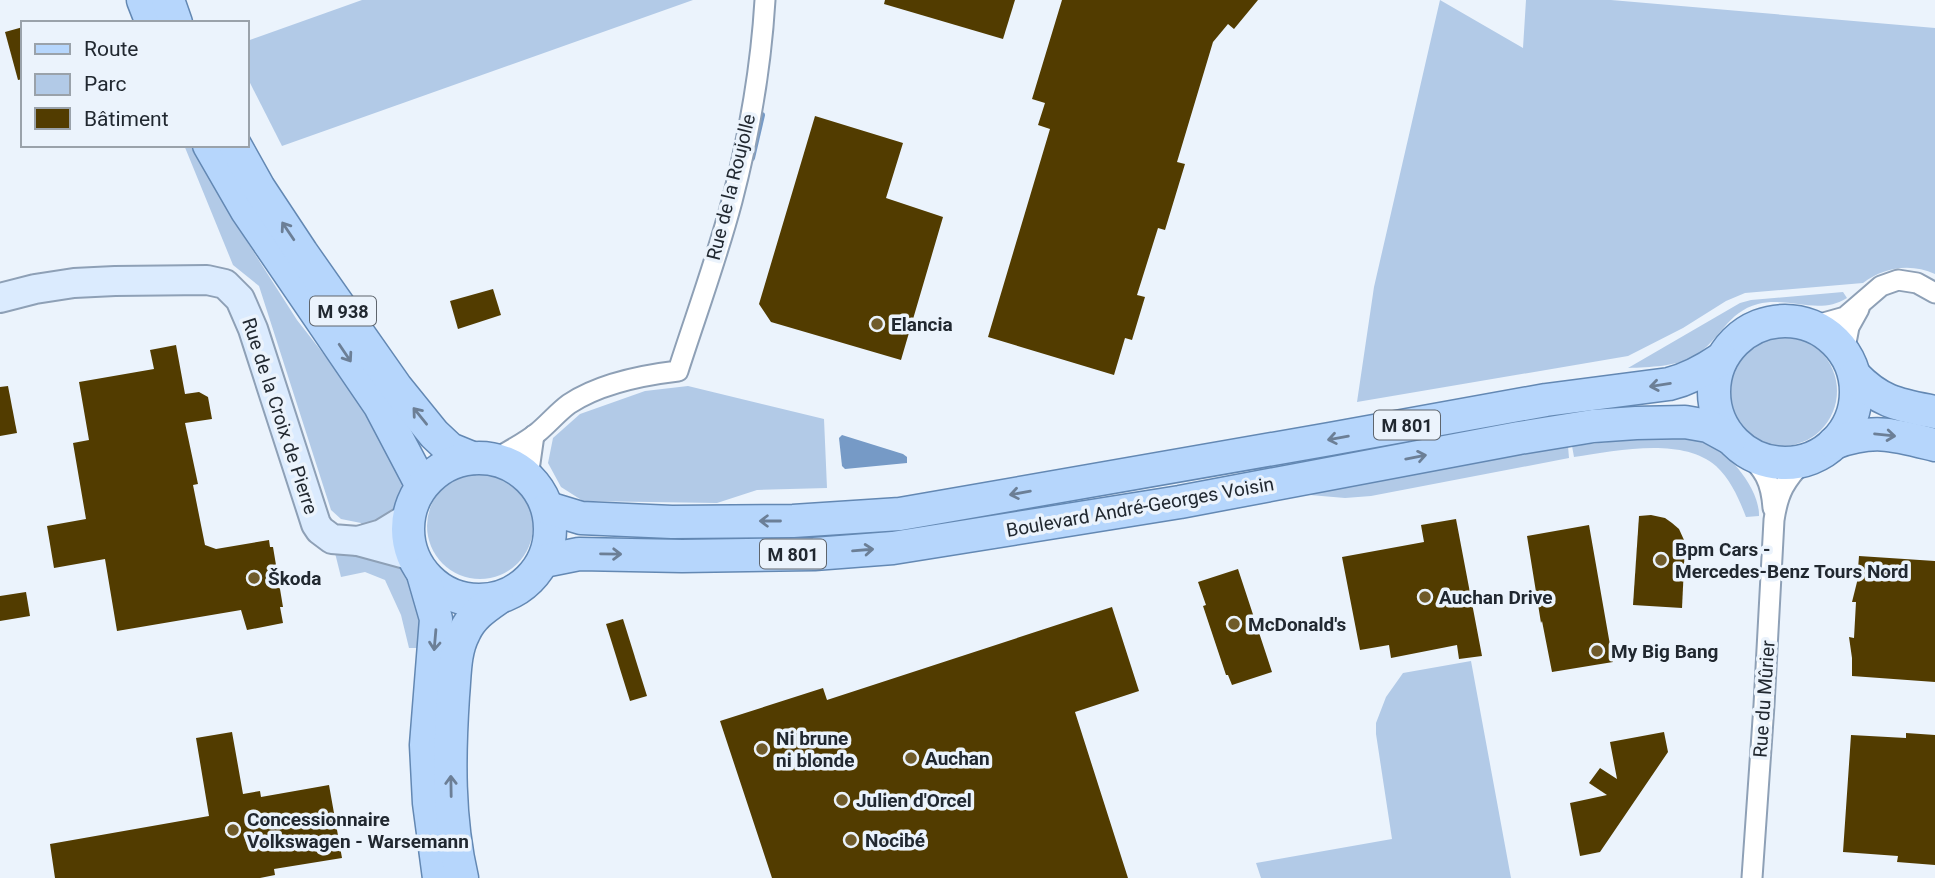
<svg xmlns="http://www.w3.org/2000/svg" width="1935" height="878" font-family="Roboto,sans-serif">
<rect width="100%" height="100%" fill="#ebf3fc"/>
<g fill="#b2cae7">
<path d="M 362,0 L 693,0 L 282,146 L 247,77 L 247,41 Z"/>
<path d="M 1440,0 L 1523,48 L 1526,0 L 1611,0 L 1935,28 L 1935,274 C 1911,263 1884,267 1863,283 L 1745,293 L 1726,301 L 1683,328 L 1628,356 L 1357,402 L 1374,287 Z"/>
<path d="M 184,145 L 194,145 L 228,212 L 297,320 L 386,434 L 404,477 L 403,498 L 395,512 L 362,530 L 361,523 L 341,519 L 331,510 L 259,286 L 233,265 Z"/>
<path d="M 1843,292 L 1847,298 C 1819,316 1788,296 1758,304 C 1727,312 1720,340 1696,355 C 1676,367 1650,367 1628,368 L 1740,303 L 1751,300 Z"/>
<circle cx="1782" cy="391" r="55"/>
<path d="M 688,386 L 824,419 L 827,488 L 757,490 L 717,503 L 583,501 L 561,487 L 548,463 L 553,438 L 580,414 L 645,391 Z"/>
<path d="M 1616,402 L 1617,413 L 1256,475 L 1254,464 Z"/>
<path d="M 1643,438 C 1662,438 1684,435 1703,441 C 1728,450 1760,489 1759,516 L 1746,517 C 1739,499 1731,480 1716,466 C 1682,436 1615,451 1574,457 L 1572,446 Z"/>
<path d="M 1568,446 L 1569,458 L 1371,496 L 1345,498 L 1310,495 L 1311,493 Z"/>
<circle cx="480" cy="526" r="53"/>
<path d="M 353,551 C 367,554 383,555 396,560 C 428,572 424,620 423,648 L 409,648 L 401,615 L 385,580 L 365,572 L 341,577 L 335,553 Z"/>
<path d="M 1471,661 L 1511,878 L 1261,878 L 1256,863 L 1392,839 L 1376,734 L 1376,723 L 1386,697 L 1403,673 Z"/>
</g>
<path fill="#769ac6" d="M 842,435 L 903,454 L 907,457 L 907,463 L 845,469 L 842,466 L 839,438 Z"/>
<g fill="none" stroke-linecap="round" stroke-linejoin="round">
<path stroke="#769ac6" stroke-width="6" d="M 752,158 L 762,115"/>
</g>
<g fill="#523c00">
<path d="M 885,0 L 1015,0 L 1003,39 L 884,4 Z"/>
<path d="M 1062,0 L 1258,0 L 1234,29 L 1228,24 L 1213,42 L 1177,162 L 1185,164 L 1165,230 L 1158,228 L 1137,295 L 1145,297 L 1132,340 L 1125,338 L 1114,375 L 988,337 L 1050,129 L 1038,125 L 1045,103 L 1032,99 Z"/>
<path d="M 23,27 L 23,79 L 18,80 L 5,32 Z"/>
<path d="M 815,116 L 903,143 L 886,198 L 943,217 L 901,360 L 771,322 L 759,304 Z"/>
<path d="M 493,289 L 501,315 L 458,329 L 450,301 Z"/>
<path d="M 176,345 L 185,394 L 199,392 L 208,397 L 212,419 L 185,423 L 198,484 L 193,485 L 205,545 L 216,549 L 269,540 L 270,547 L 273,547 L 283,607 L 280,607 L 283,623 L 247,630 L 241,610 L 117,631 L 105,559 L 54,568 L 47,526 L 86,519 L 73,443 L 89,440 L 79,382 L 154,369 L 150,350 Z"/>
<path d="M 8,386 L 17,433 L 0,436 L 0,387 Z"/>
<path d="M 1651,515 L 1665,518 L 1672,523 L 1679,529 L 1684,540 L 1685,545 L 1682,608 L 1633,605 L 1639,516 Z"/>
<path d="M 1456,519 L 1482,656 L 1459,659 L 1457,645 L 1391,658 L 1389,645 L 1360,650 L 1342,557 L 1424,542 L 1421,525 Z"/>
<path d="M 1589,525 L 1613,662 L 1552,672 L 1542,621 L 1541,623 L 1527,536 Z"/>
<path d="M 1859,556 L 1935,561 L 1935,682 L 1852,676 L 1852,658 L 1849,637 L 1854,638 L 1856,602 L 1852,602 L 1857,582 Z"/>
<path d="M 1238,569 L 1272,672 L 1232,685 L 1228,675 L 1226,675 L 1203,606 L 1206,605 L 1198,582 Z"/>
<path d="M 26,592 L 30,616 L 0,621 L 0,596 Z"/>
<path d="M 1112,607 L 1139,691 L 1075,712 L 1128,878 L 772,878 L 720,721 L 823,688 L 827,700 Z"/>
<path d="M 623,619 L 647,696 L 630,701 L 606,624 Z"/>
<path d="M 232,732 L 243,794 L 260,791 L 261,797 L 329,785 L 342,858 L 274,869 L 275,875 L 260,878 L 55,878 L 50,844 L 209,816 L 196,738 Z"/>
<path d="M 1664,732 L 1668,752 L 1600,852 L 1580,856 L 1570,803 L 1607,795 L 1589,783 L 1600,768 L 1617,779 L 1610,742 Z"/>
<path d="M 1906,733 L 1935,735 L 1935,865 L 1897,862 L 1898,856 L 1843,852 L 1851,735 L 1906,738 Z"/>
</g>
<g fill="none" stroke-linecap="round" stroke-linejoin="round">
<g stroke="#8ea0b6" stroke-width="23">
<g id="street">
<path d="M 1813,326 L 1845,317 L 1881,286 L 1898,280 L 1917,283 L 1935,293"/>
<path d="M 1844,353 L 1849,327 L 1859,309"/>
<path d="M 1745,451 C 1764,470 1771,480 1773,508"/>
<path d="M 495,459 C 509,451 524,443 537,433 C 548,424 558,412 569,404 C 599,384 644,375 678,371 C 696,315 717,258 732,201 C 749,136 761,67 765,0"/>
<path d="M 528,477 L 534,435"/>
<path d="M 1752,878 L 1764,705 L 1774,520 C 1778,493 1785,480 1804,461"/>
</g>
</g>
<g stroke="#8ea0b6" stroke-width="32">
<g id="secondary">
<path d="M 0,298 L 35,289 L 74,283 L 115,281 L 207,280 L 225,284 L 240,299 L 253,329 L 316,524 L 320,530 L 332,539 L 358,541 L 413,556"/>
<path d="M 358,541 L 382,534 L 408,518"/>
</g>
</g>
<g stroke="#6388b3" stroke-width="35">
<g id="primary">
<path d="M 143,0 L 152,23"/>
<path d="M 168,0 L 176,23"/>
<path d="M 209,145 L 247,211 L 380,406 L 421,484"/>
<path d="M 235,145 L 259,188 L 302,253 L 396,387 L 434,434 L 450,449 L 472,458"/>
<circle cx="1785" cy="392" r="71"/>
<path d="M 1855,376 C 1881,403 1900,405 1935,412"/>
<path d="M 1834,443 C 1874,428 1895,435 1935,445"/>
<circle cx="479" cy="529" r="71"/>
<path d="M 548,508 L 581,518 L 672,522 L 793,521 L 900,514 L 1330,439 L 1546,400 L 1669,384 C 1689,379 1705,370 1721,359"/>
<path d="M 544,561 L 579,554 L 682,556 L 814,554 L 893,548 L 1180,502 L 1519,438 L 1593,426 L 1636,423 L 1685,422 L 1708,426 L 1730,438"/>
<path d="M 423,574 L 436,619 L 426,745 L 429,803 L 439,878"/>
<path d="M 462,878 C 448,818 449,757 453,696 C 455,675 454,652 464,633 C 471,617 484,608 497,599"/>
</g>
</g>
<use href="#street" stroke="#fff" stroke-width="19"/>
<use href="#secondary" stroke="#dbebfe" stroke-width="28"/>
<use href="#primary" stroke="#b6d6fc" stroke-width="32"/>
</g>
<defs><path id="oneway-shaft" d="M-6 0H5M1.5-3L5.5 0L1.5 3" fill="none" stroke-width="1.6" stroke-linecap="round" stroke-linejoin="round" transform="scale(1.75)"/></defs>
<g stroke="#6c7f96">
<use href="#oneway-shaft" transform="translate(288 231) rotate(-124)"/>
<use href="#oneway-shaft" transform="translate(345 353) rotate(56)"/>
<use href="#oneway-shaft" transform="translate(1660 385) rotate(171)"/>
<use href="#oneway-shaft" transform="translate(420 416) rotate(-129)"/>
<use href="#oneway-shaft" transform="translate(1885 435) rotate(6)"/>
<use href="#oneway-shaft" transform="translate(1338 438) rotate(170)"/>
<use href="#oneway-shaft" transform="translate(1416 457) rotate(-11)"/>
<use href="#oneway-shaft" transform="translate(1020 493) rotate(170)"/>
<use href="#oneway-shaft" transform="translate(770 521) rotate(180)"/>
<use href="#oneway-shaft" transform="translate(863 550) rotate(-5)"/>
<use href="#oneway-shaft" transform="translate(611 554) rotate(1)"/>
<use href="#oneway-shaft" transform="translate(435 640) rotate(95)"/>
<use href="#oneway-shaft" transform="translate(451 786) rotate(-91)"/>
</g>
<g fill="#705b2a" stroke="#ebf3fc" stroke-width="2.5">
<circle cx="877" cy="324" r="7"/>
<circle cx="1661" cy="560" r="7"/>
<circle cx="254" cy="578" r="7"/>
<circle cx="1425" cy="597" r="7"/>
<circle cx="1234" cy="624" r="7"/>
<circle cx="1597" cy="651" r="7"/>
<circle cx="762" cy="749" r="7"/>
<circle cx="911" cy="758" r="7"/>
<circle cx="842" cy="800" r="7"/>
<circle cx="233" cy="830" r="7"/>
<circle cx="851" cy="840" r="7"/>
</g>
<g text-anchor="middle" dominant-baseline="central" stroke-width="7" stroke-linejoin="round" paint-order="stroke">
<g fill="#ebf3fc" stroke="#5e656d" stroke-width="2">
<rect x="310" y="296.5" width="66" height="29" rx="5"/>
<rect x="1374" y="410.5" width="66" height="29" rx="5"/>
<rect x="760" y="539.5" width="66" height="29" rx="5"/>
</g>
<g font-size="18" font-weight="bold" fill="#212830">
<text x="343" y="311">M 938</text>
<text x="1407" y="425">M 801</text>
<text x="793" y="554">M 801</text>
</g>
<g font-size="19" fill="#212830" stroke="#ebf3fc">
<text transform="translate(731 187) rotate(-76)">Rue de la Roujolle</text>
<text transform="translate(280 416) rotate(72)">Rue de la Croix de Pierre</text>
<text transform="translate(1140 507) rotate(-10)">Boulevard André-Georges Voisin</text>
<text transform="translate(1764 699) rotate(-86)">Rue du Mûrier</text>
</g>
<g font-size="19" font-weight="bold" fill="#212830" stroke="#ebf3fc" text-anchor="start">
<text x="891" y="324">Elancia</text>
<text x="1675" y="549">Bpm Cars -<tspan x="1675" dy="22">Mercedes-Benz Tours Nord</tspan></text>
<text x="268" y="578">Škoda</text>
<text x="1439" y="597">Auchan Drive</text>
<text x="1248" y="624">McDonald's</text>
<text x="1611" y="651">My Big Bang</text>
<text x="776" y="738">Ni brune<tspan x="776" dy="22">ni blonde</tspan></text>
<text x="925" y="758">Auchan</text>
<text x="856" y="800">Julien d'Orcel</text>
<text x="247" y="819">Concessionnaire<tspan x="247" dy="22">Volkswagen - Warsemann</tspan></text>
<text x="865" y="840">Nocibé</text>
</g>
</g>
<rect x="21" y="21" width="228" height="126" fill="#ebf3fc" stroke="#9aa2aa" stroke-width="2"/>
<rect x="35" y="44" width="35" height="10" fill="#b6d6fc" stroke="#9aa2aa" stroke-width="2"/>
<text x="84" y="56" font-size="21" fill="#212830">Route</text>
<rect x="35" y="74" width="35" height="21" fill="#b2cae7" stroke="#9aa2aa" stroke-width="2"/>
<text x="84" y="91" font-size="21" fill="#212830">Parc</text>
<rect x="35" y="108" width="35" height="21" fill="#523c00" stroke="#9aa2aa" stroke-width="2"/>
<text x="84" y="126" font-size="21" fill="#212830">Bâtiment</text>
</svg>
